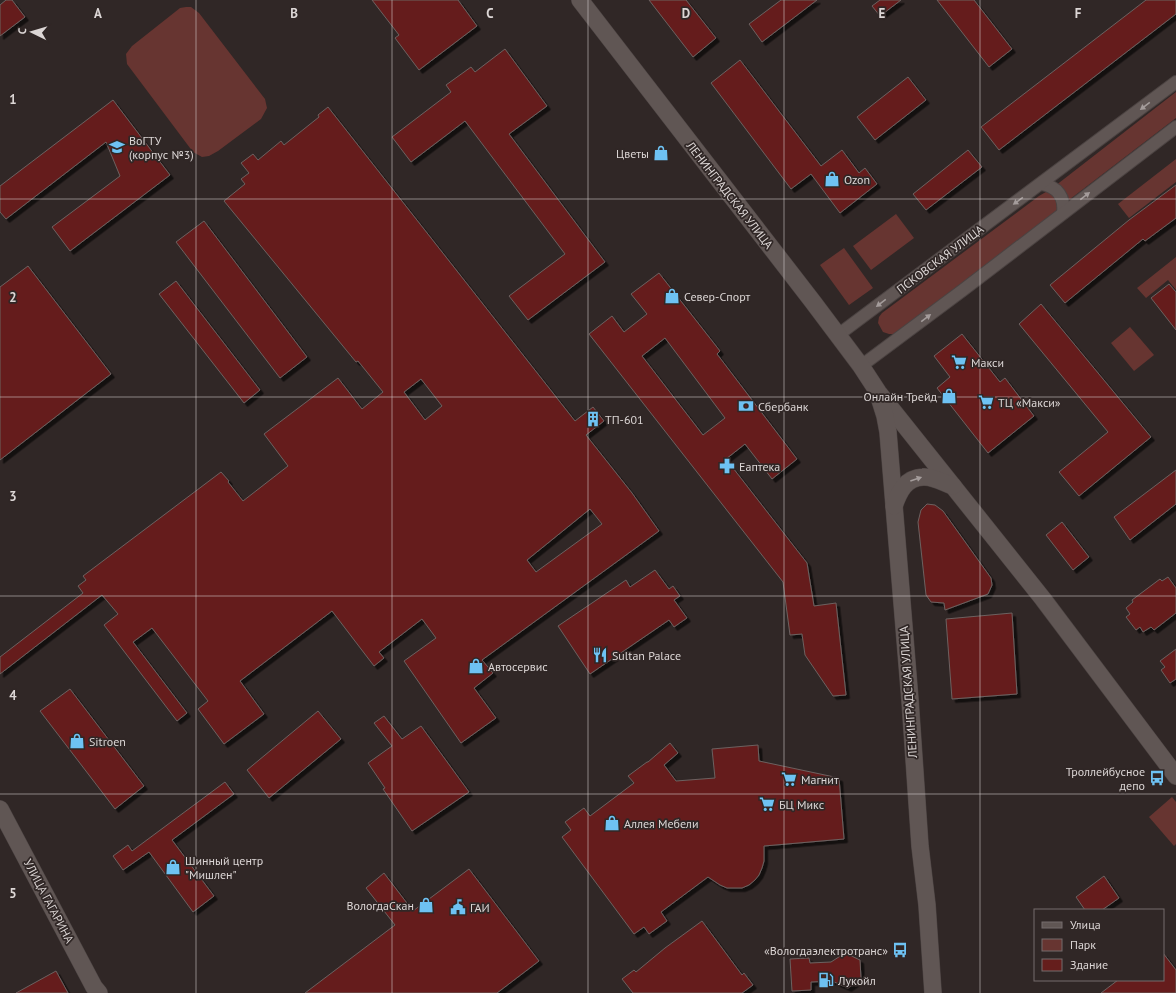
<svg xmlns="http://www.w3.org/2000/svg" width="1176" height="993" font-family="'PT Sans',sans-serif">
<defs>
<filter id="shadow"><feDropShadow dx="3.5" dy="3.5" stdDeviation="0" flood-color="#0009"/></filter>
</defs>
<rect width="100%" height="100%" fill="#302726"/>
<g fill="#673531">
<path d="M 186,7 L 191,7 L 199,13 L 265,99 L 267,108 L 261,119 L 218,151 L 209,156 L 202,157 L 193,152 L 127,64 L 126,54 L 132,46 L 175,12 L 180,8 Z"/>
<path d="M 1176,92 L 1176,118 L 1065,203 L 1055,186 Z"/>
<path d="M 1176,159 L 1176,182 L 1129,218 L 1118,204 Z"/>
<path d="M 1051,189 L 1062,207 L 897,334 L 889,334 L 883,332 L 878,323 L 879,317 L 882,313 L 1039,196 Z"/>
<path d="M 896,214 L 914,238 L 871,270 L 853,246 Z"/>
<path d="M 844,248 L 873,288 L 849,305 L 820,265 Z"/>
<path d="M 1176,257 L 1176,290 L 1168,280 L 1146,298 L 1137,288 Z"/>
<path d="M 1130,327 L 1154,355 L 1134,371 L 1111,343 Z"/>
<path d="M 1172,797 L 1176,802 L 1176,844 L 1174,846 L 1149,817 Z"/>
</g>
<g fill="#651e1c" stroke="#6c6160" fill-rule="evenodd" filter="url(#shadow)">
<path d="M 6,0 L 12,0 L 25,17 L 0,36 L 0,5 Z"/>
<path d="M 372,0 L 458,0 L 477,26 L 419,70 L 395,38 L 399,35 Z"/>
<path d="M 649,0 L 686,0 L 716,38 L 693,57 Z"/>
<path d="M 781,0 L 817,0 L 762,42 L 749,24 Z"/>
<path d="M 880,0 L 901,0 L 880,16 L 872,6 Z"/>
<path d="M 937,0 L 974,0 L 1012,49 L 989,67 Z"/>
<path d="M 1146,0 L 1176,0 L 1176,14 L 999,150 L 981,127 Z"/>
<path d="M 505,49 L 547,106 L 509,134 L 605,262 L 528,320 L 509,296 L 565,254 L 465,121 L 411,162 L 392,137 L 451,92 L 446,85 L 471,67 L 475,72 Z"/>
<path d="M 740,60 L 821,166 L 842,150 L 859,173 L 865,168 L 877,184 L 840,213 L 811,174 L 791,189 L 711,83 Z"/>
<path d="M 908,77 L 926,100 L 875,140 L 857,117 Z"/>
<path d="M 113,100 L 170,175 L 70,251 L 52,227 L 120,176 L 106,142 L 6,219 L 0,212 L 0,186 Z"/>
<path d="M 328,107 L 575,421 L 593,407 L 604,421 L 586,435 L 632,493 L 659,531 L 482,660 L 493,673 L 474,688 L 496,718 L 461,743 L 404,661 L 436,638 L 422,619 L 379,652 L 384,658 L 374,666 L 332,611 L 240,681 L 264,714 L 224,744 L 198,709 L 208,701 L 152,628 L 133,642 L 187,713 L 177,721 L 104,625 L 118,614 L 102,595 L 0,674 L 0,657 L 83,593 L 78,586 L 86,580 L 83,576 L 221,472 L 229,481 L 228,482 L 243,501 L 288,466 L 264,434 L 338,378 L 362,409 L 383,392 L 358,361 L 356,362 L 224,201 L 245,184 L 241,179 L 249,173 L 241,163 L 253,154 L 258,160 L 281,141 L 284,145 L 319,117 L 318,115 ZM 421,379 L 442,406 L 425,420 L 404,392 ZM 590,509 L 602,524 L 536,572 L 527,560 Z"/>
<path d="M 968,150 L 982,167 L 926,210 L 913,194 Z"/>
<path d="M 1176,185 L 1176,218 L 1145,241 L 1143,239 L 1065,303 L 1050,285 L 1129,220 Z"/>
<path d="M 204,221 L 307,357 L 280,378 L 176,242 Z"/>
<path d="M 28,266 L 111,374 L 0,460 L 0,287 Z"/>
<path d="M 659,273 L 720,351 L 717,354 L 797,459 L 772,479 L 745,444 L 726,459 L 807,563 L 814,606 L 836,603 L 846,695 L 833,696 L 805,655 L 802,634 L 790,635 L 783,582 L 589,334 L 612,316 L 624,332 L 647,314 L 631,294 ZM 665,338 L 725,418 L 703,435 L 642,356 Z"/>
<path d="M 176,281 L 260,390 L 244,403 L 159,294 Z"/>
<path d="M 1169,284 L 1176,292 L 1176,330 L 1151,298 Z"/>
<path d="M 1041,304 L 1151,437 L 1079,496 L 1059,472 L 1108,432 L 1019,324 Z"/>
<path d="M 962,334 L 1000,382 L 1005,378 L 1034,416 L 988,453 L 937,388 L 950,377 L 934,356 Z"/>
<path d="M 1176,470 L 1176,504 L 1130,540 L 1114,517 Z"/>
<path d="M 927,504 L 935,505 L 943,511 L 991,578 L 992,585 L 988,594 L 945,610 L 944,603 L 931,602 L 926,595 L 918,522 L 921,510 Z"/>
<path d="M 1062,522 L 1089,557 L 1073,570 L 1046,535 Z"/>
<path d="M 655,570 L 669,589 L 673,586 L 680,596 L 674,600 L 687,618 L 674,627 L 669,620 L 590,674 L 558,626 L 626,580 L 630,587 Z"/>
<path d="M 1168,577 L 1176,588 L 1176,613 L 1154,630 L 1151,627 L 1143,632 L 1140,627 L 1136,630 L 1126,617 L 1130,614 L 1126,608 L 1133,602 L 1132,600 L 1160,579 L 1162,581 Z"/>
<path d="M 1012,613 L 1017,694 L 952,699 L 946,619 Z"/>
<path d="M 1176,649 L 1176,679 L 1170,683 L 1161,670 L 1165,667 L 1160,661 Z"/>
<path d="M 70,689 L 144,786 L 115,809 L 40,711 Z"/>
<path d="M 318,711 L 341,739 L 269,798 L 247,770 Z"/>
<path d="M 384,716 L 402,739 L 421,726 L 469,792 L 412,831 L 383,789 L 385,788 L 368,763 L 392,746 L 374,723 Z"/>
<path d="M 670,743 L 678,753 L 664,765 L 676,781 L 715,778 L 712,749 L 758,745 L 759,761 L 839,778 L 844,839 L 764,846 L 764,861 L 762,868 L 759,875 L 755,880 L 749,885 L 742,888 L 727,888 L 720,885 L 708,877 L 661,912 L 667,921 L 649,934 L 644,927 L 634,934 L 562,837 L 571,830 L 565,822 L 584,808 L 590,816 L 634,783 L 628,776 L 647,762 L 648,762 Z"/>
<path d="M 225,782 L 234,794 L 172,840 L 214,896 L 193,912 L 149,852 L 123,870 L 113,856 L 128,845 L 132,851 Z"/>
<path d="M 469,869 L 539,961 L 497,993 L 305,993 L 395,925 L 366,888 L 384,873 L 413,911 Z"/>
<path d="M 1104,876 L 1119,898 L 1102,910 L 1085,910 L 1076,897 Z"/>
<path d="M 702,921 L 742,975 L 744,973 L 753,985 L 742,993 L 633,993 L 622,979 L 634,970 L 636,972 L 665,948 Z"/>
<path d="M 845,953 L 860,960 L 861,979 L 848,988 L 832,981 L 811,982 L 811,990 L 792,991 L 790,959 L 809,958 L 810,963 L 831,962 Z"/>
<path d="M 1163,953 L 1176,970 L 1176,993 L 1101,993 L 1118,980 L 1163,980 Z"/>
<path d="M 56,971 L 68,993 L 16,993 Z"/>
</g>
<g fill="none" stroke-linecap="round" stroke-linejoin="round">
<g stroke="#4b4342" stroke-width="14">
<g id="street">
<path d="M 1042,184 C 1058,187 1065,197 1063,213"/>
<path d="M 838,335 L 1176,82"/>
<path d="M 861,366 L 963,290 L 1176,127"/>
</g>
</g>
<g stroke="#4b4342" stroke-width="18">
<g id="secondary">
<path d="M 580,0 L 813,302 L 861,366 L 878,392 L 1043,599 L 1176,776"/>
<path d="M 880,400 L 885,416 L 888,432 L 910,700 L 920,846 L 927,905 L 933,993"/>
<path d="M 894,506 C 899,492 905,478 923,477 C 932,476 944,483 953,486"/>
<path d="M 0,809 L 94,987 L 99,993"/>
</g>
</g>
<use href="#street" stroke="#605654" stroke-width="12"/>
<use href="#secondary" stroke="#605654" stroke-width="17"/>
</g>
<defs><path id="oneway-solid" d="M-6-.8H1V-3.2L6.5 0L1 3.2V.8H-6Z"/></defs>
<g fill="#a49c9b">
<use href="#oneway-solid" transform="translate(1145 106) rotate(143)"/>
<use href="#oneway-solid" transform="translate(1085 196) rotate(-38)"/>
<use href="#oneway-solid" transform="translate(1018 201) rotate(144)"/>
<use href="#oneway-solid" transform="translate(881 303) rotate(143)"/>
<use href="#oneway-solid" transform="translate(926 318) rotate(-37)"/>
<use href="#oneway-solid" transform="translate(916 479) rotate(-19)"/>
</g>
<path fill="none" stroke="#dcd6d5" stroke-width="1" stroke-opacity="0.55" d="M 196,0 L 196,993M 392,0 L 392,993M 588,0 L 588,993M 784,0 L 784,993M 980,0 L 980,993M 0,199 L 1176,199M 0,397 L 1176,397M 0,596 L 1176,596M 0,794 L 1176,794"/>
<defs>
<g id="university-bare" transform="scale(1.2)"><path d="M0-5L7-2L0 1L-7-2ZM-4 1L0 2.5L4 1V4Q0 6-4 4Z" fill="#6ec2f3" stroke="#302726" stroke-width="2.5" paint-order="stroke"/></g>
<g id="shop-bare" transform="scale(1.2)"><path d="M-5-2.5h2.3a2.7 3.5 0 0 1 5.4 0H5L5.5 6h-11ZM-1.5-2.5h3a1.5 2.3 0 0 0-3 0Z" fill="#6ec2f3" stroke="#302726" stroke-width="2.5" paint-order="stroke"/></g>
<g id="supermarket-bare" transform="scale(1.2)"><path d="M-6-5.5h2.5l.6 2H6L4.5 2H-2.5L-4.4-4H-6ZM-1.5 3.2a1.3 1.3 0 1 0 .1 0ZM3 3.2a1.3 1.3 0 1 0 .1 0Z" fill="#6ec2f3" stroke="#302726" stroke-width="2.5" paint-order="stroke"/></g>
<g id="bank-bare" transform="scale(1.2)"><path d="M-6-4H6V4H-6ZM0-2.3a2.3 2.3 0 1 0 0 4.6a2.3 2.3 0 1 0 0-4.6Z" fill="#6ec2f3" stroke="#302726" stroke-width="2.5" paint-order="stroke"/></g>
<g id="building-bare" transform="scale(1.2)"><path d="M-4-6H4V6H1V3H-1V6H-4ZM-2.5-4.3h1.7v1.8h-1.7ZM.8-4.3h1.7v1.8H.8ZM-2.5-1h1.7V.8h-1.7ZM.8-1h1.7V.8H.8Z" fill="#6ec2f3" stroke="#302726" stroke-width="2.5" paint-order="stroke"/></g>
<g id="pharmacy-bare" transform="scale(1.2)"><path d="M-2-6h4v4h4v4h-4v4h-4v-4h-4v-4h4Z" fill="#6ec2f3" stroke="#302726" stroke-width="2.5" paint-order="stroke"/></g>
<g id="restaurant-bare" transform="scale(1.2)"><path d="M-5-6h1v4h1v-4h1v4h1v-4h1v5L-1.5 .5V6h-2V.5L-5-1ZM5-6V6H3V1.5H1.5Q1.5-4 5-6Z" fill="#6ec2f3" stroke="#302726" stroke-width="2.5" paint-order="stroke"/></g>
<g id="bus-bare" transform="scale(1.2)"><path d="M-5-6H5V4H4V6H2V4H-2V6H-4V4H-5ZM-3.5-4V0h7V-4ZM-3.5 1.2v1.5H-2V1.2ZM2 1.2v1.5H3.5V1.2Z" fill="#6ec2f3" stroke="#302726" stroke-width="2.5" paint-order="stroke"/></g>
<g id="civic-bare" transform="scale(1.2)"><path d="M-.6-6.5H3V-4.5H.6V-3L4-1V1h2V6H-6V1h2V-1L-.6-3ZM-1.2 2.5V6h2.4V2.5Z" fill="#6ec2f3" stroke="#302726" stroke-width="2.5" paint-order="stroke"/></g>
<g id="fuel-bare" transform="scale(1.2)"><path d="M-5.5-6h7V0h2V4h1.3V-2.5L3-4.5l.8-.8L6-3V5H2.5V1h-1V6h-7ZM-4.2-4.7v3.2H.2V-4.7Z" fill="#6ec2f3" stroke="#302726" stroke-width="2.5" paint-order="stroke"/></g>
</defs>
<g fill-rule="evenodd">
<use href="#university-bare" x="117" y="147"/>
<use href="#shop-bare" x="661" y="153"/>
<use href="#shop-bare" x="832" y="179"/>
<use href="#shop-bare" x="672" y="296"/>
<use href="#supermarket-bare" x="959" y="362"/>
<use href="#shop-bare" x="949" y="396"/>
<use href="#supermarket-bare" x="986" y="402"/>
<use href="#bank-bare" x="746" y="406"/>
<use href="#building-bare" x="593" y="419"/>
<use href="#pharmacy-bare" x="727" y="466"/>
<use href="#restaurant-bare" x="600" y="655"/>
<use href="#shop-bare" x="476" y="666"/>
<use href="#shop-bare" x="77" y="741"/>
<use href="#bus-bare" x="1157" y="778"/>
<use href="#supermarket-bare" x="789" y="779"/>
<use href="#supermarket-bare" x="767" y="804"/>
<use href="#shop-bare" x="612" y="823"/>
<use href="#shop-bare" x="173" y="867"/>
<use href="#shop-bare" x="426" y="905"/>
<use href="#civic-bare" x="458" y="907"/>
<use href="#bus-bare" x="900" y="950"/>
<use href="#fuel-bare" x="826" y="980"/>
</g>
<g text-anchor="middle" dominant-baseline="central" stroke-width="3.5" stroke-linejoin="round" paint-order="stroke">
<g font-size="12" fill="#dcd6d5" stroke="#302726" text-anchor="start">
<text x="129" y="140">ВоГТУ<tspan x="129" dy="14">(корпус №3)</tspan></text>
<text x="649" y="153" text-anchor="end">Цветы</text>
<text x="844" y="179">Ozon</text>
<text x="684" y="296">Север-Спорт</text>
<text x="971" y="362">Макси</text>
<text x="937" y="396" text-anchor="end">Онлайн Трейд</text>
<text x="998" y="402">ТЦ «Макси»</text>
<text x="758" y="406">Сбербанк</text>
<text x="605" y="419">ТП-601</text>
<text x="739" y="466">Еаптека</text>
<text x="612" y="655">Sultan Palace</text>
<text x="488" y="666">Автосервис</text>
<text x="89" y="741">Sitroen</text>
<text x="1145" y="771" text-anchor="end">Троллейбусное<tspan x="1145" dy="14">депо</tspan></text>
<text x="801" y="779">Магнит</text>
<text x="779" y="804">БЦ Микс</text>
<text x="624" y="823">Аллея Мебели</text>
<text x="185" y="860">Шинный центр<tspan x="185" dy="14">"Мишлен"</tspan></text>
<text x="414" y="905" text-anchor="end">ВологдаСкан</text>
<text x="470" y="907">ГАИ</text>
<text x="888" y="950" text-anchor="end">«Вологдаэлектротранс»</text>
<text x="838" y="980">Лукойл</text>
</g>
<g font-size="12" fill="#dcd6d5" stroke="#302726">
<text transform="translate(730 195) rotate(52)">ЛЕНИНГРАДСКАЯ УЛИЦА</text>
<text transform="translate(940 259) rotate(-37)">ПСКОВСКАЯ УЛИЦА</text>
<text transform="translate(908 692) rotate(-94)">ЛЕНИНГРАДСКАЯ УЛИЦА</text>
<text transform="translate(49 901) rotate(62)">УЛИЦА ГАГАРИНА</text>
</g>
</g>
<g font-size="13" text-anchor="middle" font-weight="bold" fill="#dcd6d5" stroke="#302726" stroke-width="3.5" stroke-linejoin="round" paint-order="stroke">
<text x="98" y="18">A</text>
<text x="294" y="18">B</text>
<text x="490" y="18">C</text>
<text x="686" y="18">D</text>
<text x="882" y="18">E</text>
<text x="1078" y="18">F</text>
<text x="13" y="104">1</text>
<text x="13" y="302">2</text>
<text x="13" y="501">3</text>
<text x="13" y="700">4</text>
<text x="13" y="898">5</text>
</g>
<rect x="1034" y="909" width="130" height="72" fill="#302726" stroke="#756d6c"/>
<rect x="1042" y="922" width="20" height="6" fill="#605654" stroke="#756d6c"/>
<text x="1070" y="929" font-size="12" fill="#dcd6d5">Улица</text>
<rect x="1042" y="939" width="20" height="12" fill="#673531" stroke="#756d6c"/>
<text x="1070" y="949" font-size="12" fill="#dcd6d5">Парк</text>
<rect x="1042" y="959" width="20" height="12" fill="#651e1c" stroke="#756d6c"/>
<text x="1070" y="969" font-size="12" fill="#dcd6d5">Здание</text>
<g transform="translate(32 32) rotate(275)" stroke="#302726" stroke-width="3" paint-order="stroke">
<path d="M0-3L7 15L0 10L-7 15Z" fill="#dcd6d5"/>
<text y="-6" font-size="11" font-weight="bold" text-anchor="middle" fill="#dcd6d5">С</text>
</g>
</svg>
